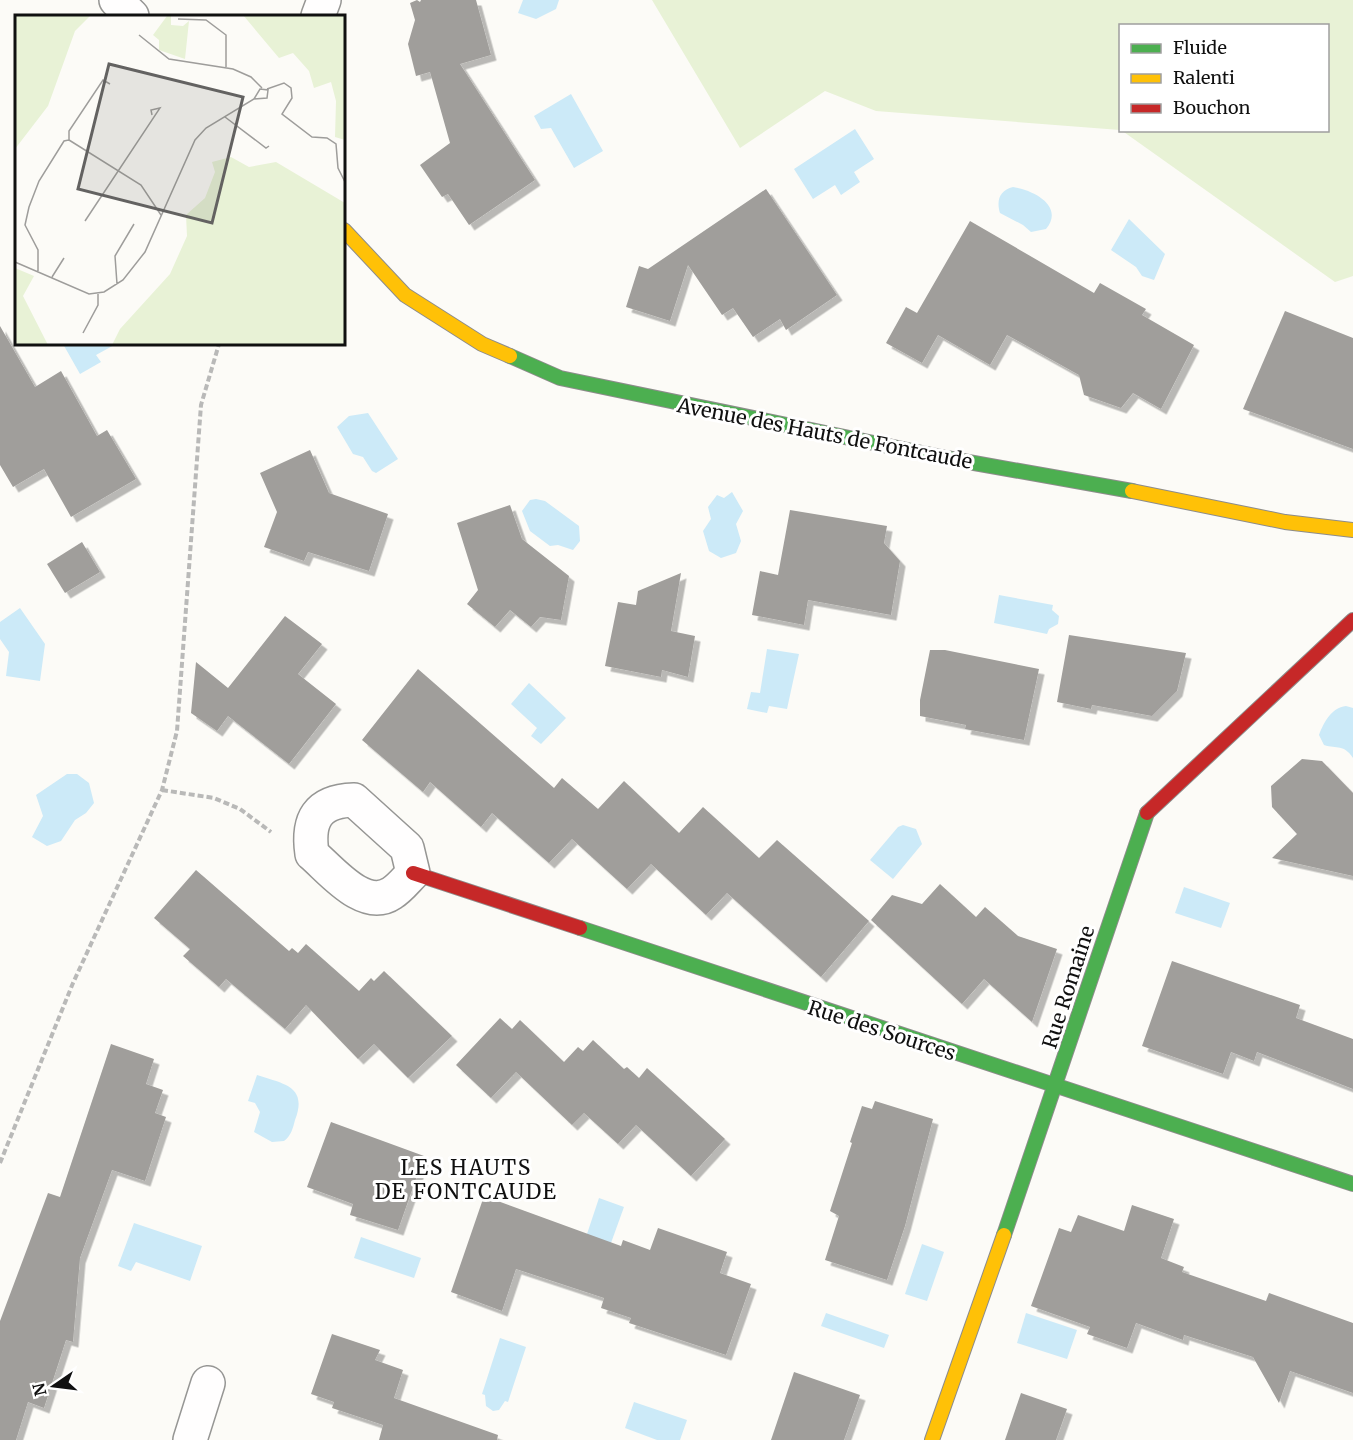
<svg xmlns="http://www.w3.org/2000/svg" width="1353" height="1440" font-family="Merriweather,serif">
<defs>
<filter id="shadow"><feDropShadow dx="5.5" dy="5.5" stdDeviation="0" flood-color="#0004"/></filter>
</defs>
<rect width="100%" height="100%" fill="#fcfbf7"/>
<path fill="#e8f2d6" d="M 652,0 L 1353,0 L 1353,276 L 1335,282 L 1121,130 L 1328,130 L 1328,26 L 1120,26 L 1120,130 L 876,111 L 825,91 L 740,148 Z"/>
<g fill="#cceaf8">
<path d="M 523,0 L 559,0 L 556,9 L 536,19 L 518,13 Z"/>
<path d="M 571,94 L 603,151 L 574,168 L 551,128 L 541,129 L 534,116 Z"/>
<path d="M 855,129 L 874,159 L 854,172 L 860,182 L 841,195 L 835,185 L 813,199 L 794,169 Z"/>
<path d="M 1013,187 C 1033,190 1065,206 1046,229 L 1031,232 L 1023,225 L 1000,213 C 996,200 1000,190 1013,187 Z"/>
<path d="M 1129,219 L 1165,254 L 1154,280 L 1142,276 L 1136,267 L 1111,250 Z"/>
<path d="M 63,344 L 116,344 L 96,355 L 101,362 L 80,374 Z"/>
<path d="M 368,413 L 398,459 L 376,473 L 372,471 L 363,457 L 353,454 L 337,427 L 349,416 Z"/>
<path d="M 732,492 L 743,511 L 736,524 L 741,541 L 736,553 L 721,558 L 709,551 L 703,531 L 711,519 L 708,507 L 717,495 L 724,498 Z"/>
<path d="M 536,499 L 545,501 L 579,526 L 580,541 L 573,550 L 558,545 L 550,546 L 530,531 L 522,511 L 530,500 Z"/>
<path d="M 999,595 L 1053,605 L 1052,610 L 1059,616 L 1058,624 L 1049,629 L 1047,634 L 994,623 Z"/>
<path d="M 20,608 L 45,644 L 40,681 L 6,676 L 9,652 L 0,639 L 0,622 Z"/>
<path d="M 767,649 L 799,654 L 787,709 L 769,706 L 767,713 L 747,709 L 751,692 L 760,693 Z"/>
<path d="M 529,683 L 566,718 L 541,744 L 531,736 L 537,728 L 511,704 Z"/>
<path d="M 1346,706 L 1353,708 L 1353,758 C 1344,744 1337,749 1324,745 L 1319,735 C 1324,722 1331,708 1346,706 Z"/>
<path d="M 67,774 L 77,774 L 89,783 L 94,803 L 86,813 L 75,820 L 61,841 L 47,846 L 32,837 L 43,816 L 36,795 Z"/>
<path d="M 903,825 L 916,829 L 922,844 L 893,879 L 870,860 L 898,827 Z"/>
<path d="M 1184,887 L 1230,903 L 1221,928 L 1175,913 Z"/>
<path d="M 257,1075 C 284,1084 308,1086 295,1120 C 293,1128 291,1136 284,1141 L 272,1142 L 254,1132 L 260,1112 L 255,1103 L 248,1101 Z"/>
<path d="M 599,1198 L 624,1207 L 607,1254 L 583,1246 Z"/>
<path d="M 134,1223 L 202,1246 L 190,1281 L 136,1262 L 131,1271 L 118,1266 Z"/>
<path d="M 361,1237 L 421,1258 L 414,1278 L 354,1258 Z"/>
<path d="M 922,1244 L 944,1252 L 927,1301 L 905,1294 Z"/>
<path d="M 826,1313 L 889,1335 L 884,1348 L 821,1326 Z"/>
<path d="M 1026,1313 L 1077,1330 L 1067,1359 L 1017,1343 Z"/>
<path d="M 500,1338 L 526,1347 L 508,1402 L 505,1401 L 499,1410 L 493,1411 L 486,1406 L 485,1395 L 482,1394 Z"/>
<path d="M 634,1402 L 687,1420 L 680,1440 L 657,1440 L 625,1428 Z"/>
</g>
<g fill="#a09e9b" filter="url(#shadow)">
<path d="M 417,0 L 420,2 L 421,0 L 476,0 L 491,55 L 460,64 L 535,180 L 469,225 L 448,194 L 442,197 L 420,165 L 450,143 L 430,72 L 416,76 L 408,44 L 415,20 L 410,3 Z"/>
<path d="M 766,189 L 837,295 L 786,330 L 780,319 L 753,337 L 733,308 L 722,315 L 688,265 L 670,321 L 626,307 L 639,266 L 648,269 Z"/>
<path d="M 970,221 L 1094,293 L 1100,283 L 1146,309 L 1142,315 L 1194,345 L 1161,409 L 1133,393 L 1121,408 L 1084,395 L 1079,375 L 1007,335 L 990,365 L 938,335 L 922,363 L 886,343 L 906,307 L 917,313 Z"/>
<path d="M 1285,311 L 1353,338 L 1353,449 L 1243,409 Z"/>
<path d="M 0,326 L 35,387 L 61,371 L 97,436 L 107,430 L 136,479 L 71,517 L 44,469 L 13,487 L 0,465 Z"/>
<path d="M 310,450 L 329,493 L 388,514 L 369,571 L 308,552 L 304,561 L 264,547 L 277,512 L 260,473 Z"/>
<path d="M 510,505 L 522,539 L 569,576 L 561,620 L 540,617 L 531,627 L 510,610 L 495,627 L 467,604 L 478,590 L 457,523 Z"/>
<path d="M 790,510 L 887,526 L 884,543 L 900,561 L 891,615 L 808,600 L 804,625 L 752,615 L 760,571 L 778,575 Z"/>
<path d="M 82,542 L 100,572 L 65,593 L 47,564 Z"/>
<path d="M 681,573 L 671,631 L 695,636 L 688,677 L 662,670 L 661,677 L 605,666 L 618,602 L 636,605 L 638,591 Z"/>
<path d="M 285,616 L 322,644 L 298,674 L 336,704 L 289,764 L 228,716 L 217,731 L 191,713 L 196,662 L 228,688 Z"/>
<path d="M 1069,635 L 1186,653 L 1177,691 L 1152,716 L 1092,705 L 1091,709 L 1057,702 Z"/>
<path d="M 930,650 L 945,650 L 1039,669 L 1024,740 L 965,729 L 966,725 L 920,716 L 920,700 Z"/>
<path d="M 418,669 L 554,788 L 562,778 L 598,809 L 624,781 L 679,833 L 703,807 L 759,858 L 777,840 L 869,921 L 821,977 L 727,893 L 706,915 L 651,864 L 627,889 L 572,839 L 549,863 L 492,813 L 481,827 L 430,782 L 423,792 L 362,740 Z"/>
<path d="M 1302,759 L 1322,761 L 1353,793 L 1353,876 L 1272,858 L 1297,834 L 1272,807 L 1271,786 Z"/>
<path d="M 196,870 L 289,951 L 292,948 L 298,953 L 306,944 L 359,991 L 371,978 L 374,981 L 384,971 L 452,1036 L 408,1078 L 374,1044 L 358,1059 L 306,1005 L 285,1029 L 226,979 L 219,987 L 183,956 L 190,949 L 154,918 Z"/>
<path d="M 940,884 L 976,917 L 985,907 L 1018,936 L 1057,949 L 1032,1022 L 984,979 L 962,1004 L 871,920 L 892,895 L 922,904 Z"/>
<path d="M 1172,961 L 1300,1005 L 1296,1018 L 1353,1039 L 1353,1089 L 1257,1052 L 1254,1061 L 1231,1052 L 1223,1074 L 1142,1046 Z"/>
<path d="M 500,1018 L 512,1029 L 520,1020 L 564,1062 L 578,1047 L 583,1051 L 593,1040 L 624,1069 L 627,1067 L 639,1078 L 647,1068 L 725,1139 L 691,1176 L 636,1125 L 618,1144 L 584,1113 L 572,1125 L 516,1072 L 491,1098 L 456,1065 Z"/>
<path d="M 111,1044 L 154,1059 L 146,1084 L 163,1090 L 155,1113 L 166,1117 L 145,1181 L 112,1170 L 80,1258 L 73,1342 L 66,1340 L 44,1408 L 28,1402 L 16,1440 L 0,1440 L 0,1321 L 48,1193 L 60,1197 Z"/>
<path d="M 875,1101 L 933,1119 L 905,1226 L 887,1280 L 825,1260 L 839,1216 L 830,1211 L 852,1143 L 850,1142 L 862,1106 L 872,1109 Z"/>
<path d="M 331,1122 L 424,1156 L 398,1230 L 350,1215 L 353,1204 L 307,1187 Z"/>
<path d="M 484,1196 L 621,1246 L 623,1240 L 650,1250 L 658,1228 L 727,1252 L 720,1273 L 751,1284 L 726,1355 L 629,1323 L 631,1318 L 601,1308 L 604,1298 L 516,1269 L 502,1311 L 451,1292 Z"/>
<path d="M 1132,1205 L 1174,1219 L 1161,1258 L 1184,1267 L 1182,1272 L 1266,1301 L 1269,1293 L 1353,1323 L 1353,1393 L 1290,1371 L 1279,1403 L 1253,1357 L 1184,1335 L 1183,1340 L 1136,1323 L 1127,1348 L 1087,1334 L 1090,1327 L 1031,1306 L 1059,1228 L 1071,1232 L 1078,1215 L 1124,1231 Z"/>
<path d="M 332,1334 L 380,1350 L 375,1360 L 403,1370 L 394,1398 L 498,1435 L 497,1440 L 379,1440 L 383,1425 L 332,1408 L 334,1402 L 311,1394 Z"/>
<path d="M 794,1372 L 860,1395 L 844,1440 L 771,1440 Z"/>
<path d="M 1021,1393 L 1067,1409 L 1056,1440 L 1005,1440 Z"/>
</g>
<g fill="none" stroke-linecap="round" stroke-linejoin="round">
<g stroke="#969694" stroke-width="36">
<g id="street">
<path d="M 116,0 L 132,16"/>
<path d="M 318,16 L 324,0"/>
<path d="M 354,800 L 407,848 L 413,873 C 406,880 400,888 392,893 C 364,912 331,870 312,854 C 307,820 317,801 354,800 Z"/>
<path d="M 190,1440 L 208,1383"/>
</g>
</g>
<g stroke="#8d8c8b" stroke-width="16">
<g id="fast">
<path d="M 510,356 L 560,378 L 946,458 L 1132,491"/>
<path d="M 580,928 L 1353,1184"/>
<path d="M 1004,1235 L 1147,813"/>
</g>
</g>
<g stroke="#8d8c8b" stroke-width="16">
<g id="slow">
<path d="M 344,230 L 405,295 L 482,344 L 510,356"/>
<path d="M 1132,491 L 1285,522 L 1353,530"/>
<path d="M 932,1440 L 1004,1235"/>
</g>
</g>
<g stroke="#8d8c8b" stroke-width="16">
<g id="jam">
<path d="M 1147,813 L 1353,620"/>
<path d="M 413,873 L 580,928"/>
</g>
</g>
<g stroke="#b9b9b8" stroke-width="4" stroke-dasharray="6 3" stroke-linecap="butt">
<path d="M 162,790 L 214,798 L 240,809 L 271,832"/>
<path d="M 0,1163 L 73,983 L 162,790 L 177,731 L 201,405 L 219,344"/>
</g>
<use href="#street" stroke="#fffefe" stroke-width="33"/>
<use href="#fast" stroke="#4caf50" stroke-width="14"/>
<use href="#slow" stroke="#ffc107" stroke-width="14"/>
<use href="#jam" stroke="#c62828" stroke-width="14"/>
</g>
<g text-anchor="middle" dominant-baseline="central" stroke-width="6" stroke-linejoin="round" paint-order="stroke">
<g font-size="20" fill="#101010" stroke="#fff">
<text transform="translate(825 433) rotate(11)">Avenue des Hauts de Fontcaude</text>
<text transform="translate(1068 987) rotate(-72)">Rue Romaine</text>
<text transform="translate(882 1030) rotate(18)">Rue des Sources</text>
</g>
<g font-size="21" letter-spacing="1.5" fill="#101010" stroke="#fff">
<text x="466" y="1167">LES HAUTS<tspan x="466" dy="24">DE FONTCAUDE</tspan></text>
</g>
</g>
<g transform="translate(15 15)">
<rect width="330" height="330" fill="#fcfbf7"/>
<path d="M 0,0 L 76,0 L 60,16 L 33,91 L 0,134 ZM 228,0 L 330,0 L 330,125 L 320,122 L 321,86 L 316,67 L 299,73 L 294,56 L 278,38 L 264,43 ZM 152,1 L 156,1 L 156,10 L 168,11 L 174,6 L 170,44 L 144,35 L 144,25 L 138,20 ZM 216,142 L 234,152 L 261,147 L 330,188 L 330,330 L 97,330 L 105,314 L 155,259 L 172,221 L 171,200 L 190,183 L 200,157 L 197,147 ZM 0,253 L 19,261 L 8,281 L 33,330 L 0,330 Z" fill="#e8f2d6"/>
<path fill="none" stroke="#9e9d9b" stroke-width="1.5" d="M 163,4 L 191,5 L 211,20 L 211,52M 124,20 L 154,44 L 218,54 L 236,62 L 247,73M 252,74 L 269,68 L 276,73 L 277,83 L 267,99 L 297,122 L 312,123 L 321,129 L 323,153 L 330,167M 210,102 L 251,133 L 254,131M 54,125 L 126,170 L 146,200M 70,206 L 145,93 L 136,95 L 137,100M 0,247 L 74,279 L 89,277 L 108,265 L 130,237 L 180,125 L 191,113 L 239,84 L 245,74 L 253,75 L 252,83 L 239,84M 23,256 L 23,235 L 10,210 L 14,192 L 24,166 L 49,126 L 54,125 L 54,116 L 88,65 L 95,69M 37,262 L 49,243M 102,269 L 100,241 L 119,209M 68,318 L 83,290 L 83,279"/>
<path fill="#636261" fill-opacity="0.15" stroke="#636261" stroke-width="3" d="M 94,49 L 228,82 L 197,208 L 63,174 Z"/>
<rect width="330" height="330" fill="none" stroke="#101010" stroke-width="3"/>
</g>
<rect x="1119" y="24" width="210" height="108" fill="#ffffff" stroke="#9f9f9f" stroke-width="1.5"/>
<rect x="1131" y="44" width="30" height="9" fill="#4caf50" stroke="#9f9f9f" stroke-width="1.5"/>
<text x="1173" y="54" font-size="18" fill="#101010">Fluide</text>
<rect x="1131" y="74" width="30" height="9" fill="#ffc107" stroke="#9f9f9f" stroke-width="1.5"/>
<text x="1173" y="84" font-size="18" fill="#101010">Ralenti</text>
<rect x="1131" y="104" width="30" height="9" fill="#c62828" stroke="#9f9f9f" stroke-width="1.5"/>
<text x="1173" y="114" font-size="18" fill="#101010">Bouchon</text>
<g transform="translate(54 1386) rotate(256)" stroke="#ffffff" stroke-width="4.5" paint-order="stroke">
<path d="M0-4.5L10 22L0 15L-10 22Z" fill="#101010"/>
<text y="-9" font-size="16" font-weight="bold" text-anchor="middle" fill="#101010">N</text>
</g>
</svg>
